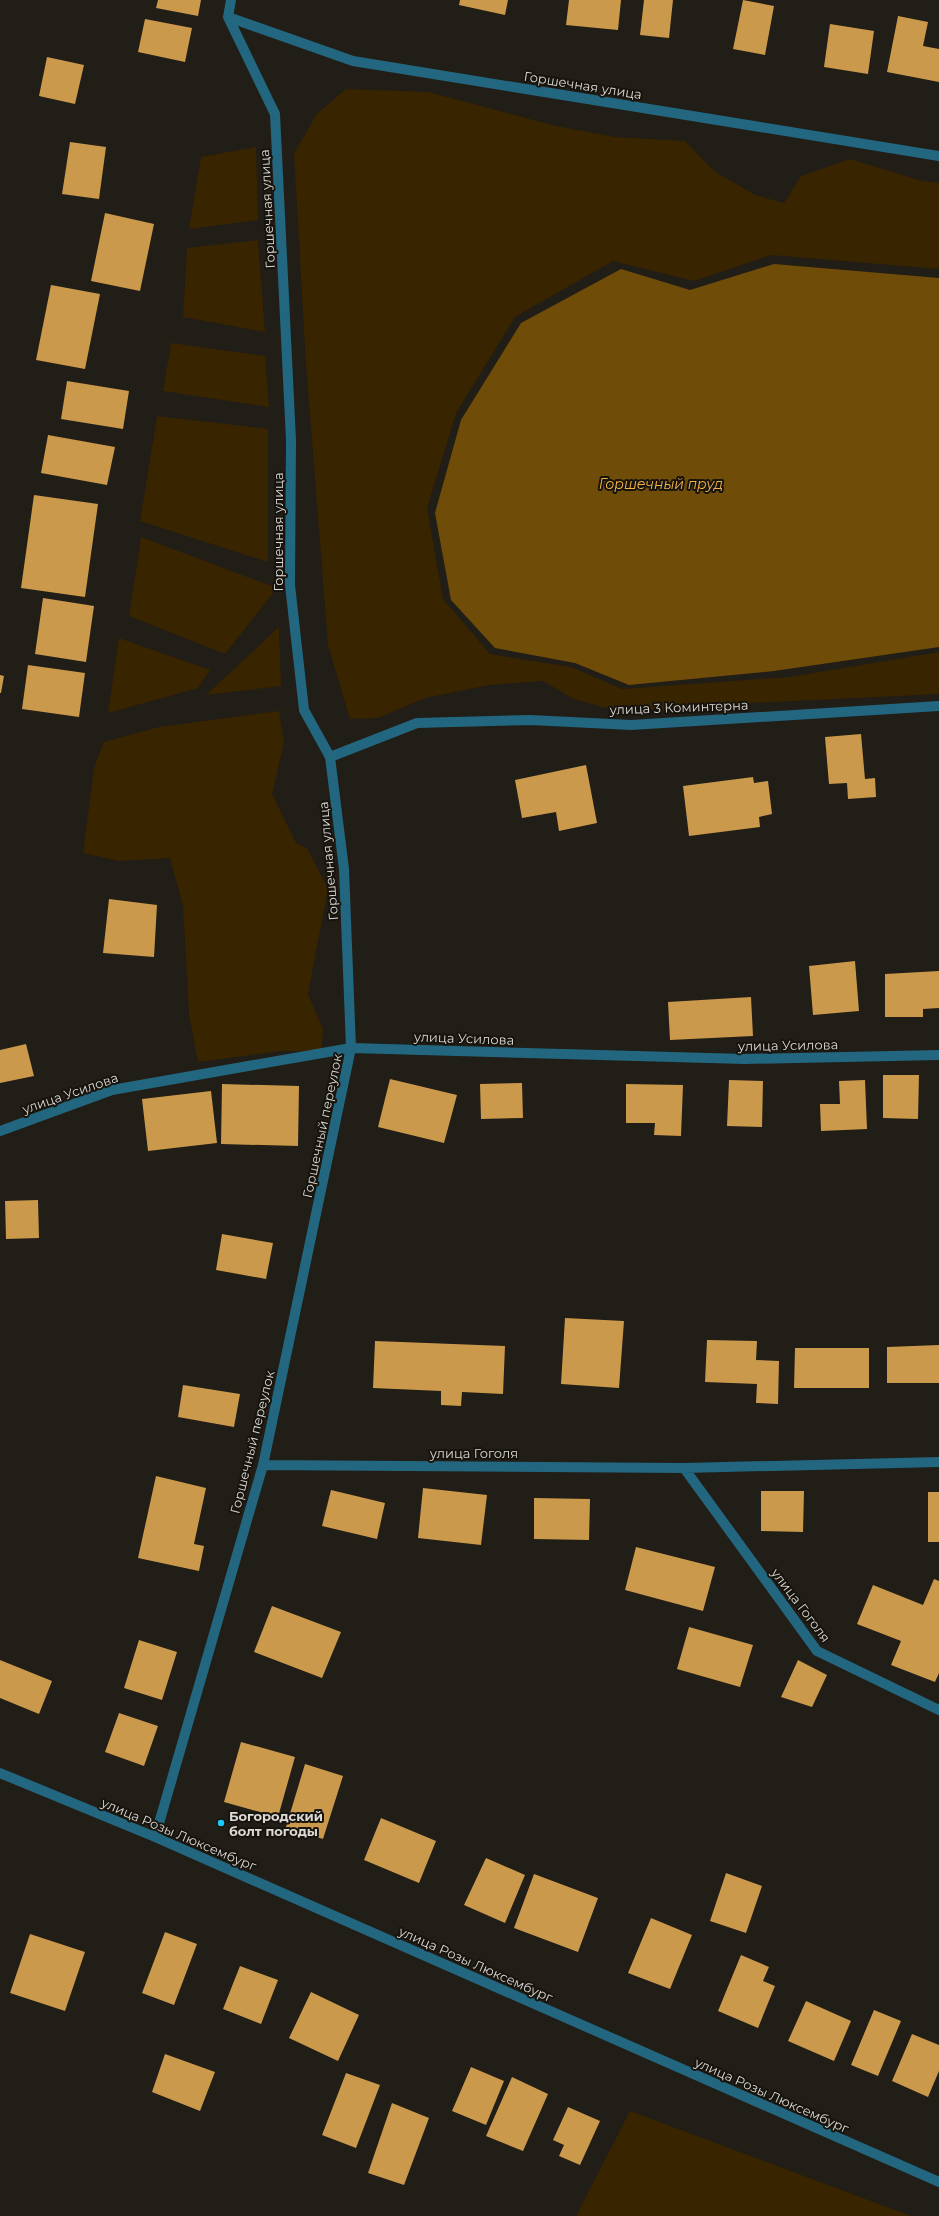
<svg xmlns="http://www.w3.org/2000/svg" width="939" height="2216" font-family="Montserrat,sans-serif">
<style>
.green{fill:#392400}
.water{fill:#6f4c07}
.building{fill:#cb994b}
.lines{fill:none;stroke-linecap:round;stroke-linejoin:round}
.minor{stroke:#22677f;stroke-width:10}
.poi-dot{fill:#1dc9fc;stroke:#17140e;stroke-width:1.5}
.labels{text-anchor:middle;stroke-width:4;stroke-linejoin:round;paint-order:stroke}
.street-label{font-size:13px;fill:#dcd9d6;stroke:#17140e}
.poi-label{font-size:13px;font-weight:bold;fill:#dcd9d6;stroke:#17140e;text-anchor:start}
.water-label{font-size:14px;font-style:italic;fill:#f4b246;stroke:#17140e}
</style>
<rect width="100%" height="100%" fill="#211d17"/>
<path class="green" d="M346,89L428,92L556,126L615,137L685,141L714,171L755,195L784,203L801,176L850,159L922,181L939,183V269L771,255L694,281L613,261L515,317L456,413L427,508L443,599L490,654L571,667L622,689L790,677L939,652V694L750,703L692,711L613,710L574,699L543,681L489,685L425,698L378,718L350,719L328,645L306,364L294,154L316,115Z
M256,147L258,220L189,229L201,157Z
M258,240L265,332L183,317L187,248Z
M171,343L265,356L269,407L163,391Z
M157,416L268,429V562L140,521Z
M141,537L277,588L225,654L129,616Z
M279,627L281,686L206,695Z
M119,638L210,670L198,688L108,713Z
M279,711L284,743L272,794L296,843L307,848L328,889L308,994L323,1029L321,1051H280L198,1062L189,1014L183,906L170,858L119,861L83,853L94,768L104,742L159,727Z
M630,2111L911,2216H576Z"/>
<path class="water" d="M774,264L939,278V647L774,671L629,685L575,663L495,648L451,600L435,513L461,420L521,323L621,269L690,290Z"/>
<path class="building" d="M158,0H201L198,16L156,8Z
M460,0H508L505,15L459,5Z
M569,0H621L618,30L566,25Z
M644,0H673L669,38L640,35Z
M743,0L774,6L765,55L733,49Z
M898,16L928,22L923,46L939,49V82L887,72Z
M145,19L192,28L185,62L138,52Z
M830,24L874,31L868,74L824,67Z
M47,57L84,65L75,104L39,96Z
M70,142L106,147L99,199L62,194Z
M105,213L154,224L140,291L91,281Z
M51,285L100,294L85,369L36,360Z
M67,381L129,391L123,429L61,419Z
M48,435L115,447L107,485L41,473Z
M34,495L98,504L85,597L21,588Z
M43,598L94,606L86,662L35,654Z
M28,665L85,673L79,717L22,709Z
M0,675L4,676L1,693H0Z
M861,734L865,779L875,778L876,797L848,799L847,783L829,784L825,737Z
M586,765L597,823L559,831L556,812L522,818L515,780Z
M753,777L754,783L768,781L772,814L759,817L760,827L689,836L683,786Z
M109,899L157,905L154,957L103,953Z
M855,961L859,1011L813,1015L809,966Z
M939,971V1008L923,1009V1017H885V974Z
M751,997L753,1036L670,1040L668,1002Z
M26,1044L34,1076L0,1083V1050Z
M883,1075H919L918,1119L883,1118Z
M390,1079L457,1095L444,1143L378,1127Z
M729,1080L763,1081L762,1127L727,1126Z
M865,1080L867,1129L821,1131L820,1104H840L839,1081Z
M522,1083L523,1118L481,1119L480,1084Z
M222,1084L299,1086L298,1146L221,1144Z
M626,1084L683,1085L681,1136L654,1135L655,1123H626Z
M211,1091L217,1143L148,1151L142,1099Z
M38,1200L39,1238L6,1239L5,1201Z
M222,1234L273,1243L266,1279L216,1270Z
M565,1318L624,1321L619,1388L561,1384Z
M707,1340L757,1341L756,1360L779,1361L778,1404L756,1403L757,1384L705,1382Z
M375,1341L505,1346L503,1394L462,1392L461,1406L441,1405V1391L373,1388Z
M939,1345V1383H887V1347Z
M795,1348H869V1388H794Z
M183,1385L240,1394L234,1427L178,1417Z
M156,1476L206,1488L194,1544L204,1546L199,1571L138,1558Z
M423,1488L487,1495L481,1545L418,1538Z
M331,1490L385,1503L377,1539L322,1526Z
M761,1491H804L803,1532L761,1531Z
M928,1492H939V1542H928Z
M534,1498L590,1499L589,1540L534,1539Z
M636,1547L715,1567L703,1611L625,1590Z
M934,1579L939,1581V1673L935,1682L891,1665L901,1641L857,1624L873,1585L923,1605Z
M272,1606L341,1632L322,1678L254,1652Z
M689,1627L753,1645L740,1687L677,1669Z
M139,1640L177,1652L162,1700L124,1688Z
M0,1660L52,1681L39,1714L0,1698Z
M798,1660L827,1675L812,1707L781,1697Z
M119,1713L158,1726L144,1766L105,1752Z
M241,1742L295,1757L278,1817L224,1802Z
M305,1764L343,1776L323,1839L286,1827Z
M381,1818L436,1841L419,1883L364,1860Z
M486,1858L525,1875L505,1923L464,1905Z
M726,1873L762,1886L746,1933L710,1921Z
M534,1874L598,1898L578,1952L514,1928Z
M651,1918L692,1935L670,1989L628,1973Z
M165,1932L197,1944L174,2005L142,1993Z
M30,1934L85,1952L65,2011L10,1993Z
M741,1955L769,1967L763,1981L775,1986L758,2028L718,2011Z
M240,1966L278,1980L261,2024L223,2009Z
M311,1992L359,2015L338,2061L289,2038Z
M806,2001L851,2021L834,2061L788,2041Z
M874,2010L901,2021L878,2076L851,2065Z
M912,2034L939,2045V2071L928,2097L892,2081Z
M165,2054L215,2072L200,2111L152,2092Z
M471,2067L504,2081L486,2125L452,2111Z
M346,2073L380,2085L356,2148L322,2135Z
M512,2077L548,2094L523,2151L486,2136Z
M392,2103L429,2118L404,2185L368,2173Z
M568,2107L600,2121L580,2165L559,2156L564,2145L553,2140Z"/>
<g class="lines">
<path class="minor" d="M228,17L353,61L939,156
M330,757L417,723L530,720L631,725L939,706
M0,1131L112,1090L351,1048L745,1059L939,1055
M263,1465L684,1468L939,1462
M684,1468L817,1651L939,1710
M0,1773L155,1837L939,2182
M155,1837L263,1465L351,1048L344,869L330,757L304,710L290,585L291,440L275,114L228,17L231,0"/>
</g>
<circle class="poi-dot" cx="221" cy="1823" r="4"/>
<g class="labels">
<g class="street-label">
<text transform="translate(583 85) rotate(9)" y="5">Горшечная улица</text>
<text transform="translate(267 209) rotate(-93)" y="5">Горшечная улица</text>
<text transform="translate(278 532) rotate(-90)" y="5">Горшечная улица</text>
<text transform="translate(679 707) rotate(-2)" y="5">улица 3 Коминтерна</text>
<text transform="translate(328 861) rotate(-95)" y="5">Горшечная улица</text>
<text transform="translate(464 1038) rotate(2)" y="5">улица Усилова</text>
<text transform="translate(788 1045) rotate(-1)" y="5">улица Усилова</text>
<text transform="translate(70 1093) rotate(-19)" y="5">улица Усилова</text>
<text transform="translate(322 1126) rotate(-78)" y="5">Горшечный переулок</text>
<text transform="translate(252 1442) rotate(-76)" y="5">Горшечный переулок</text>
<text x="474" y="1458">улица Гоголя</text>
<text transform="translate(801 1605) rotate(53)" y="5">улица Гоголя</text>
<text transform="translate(179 1834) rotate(23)" y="5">улица Розы Люксембург</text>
<text transform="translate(476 1964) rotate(24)" y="5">улица Розы Люксембург</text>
<text transform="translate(772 2095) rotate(24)" y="5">улица Розы Люксембург</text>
</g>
<g class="poi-label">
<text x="229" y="1821">Богородский<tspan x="229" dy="15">болт погоды</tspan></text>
</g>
<g class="water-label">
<text x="661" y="489">Горшечный пруд</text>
</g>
</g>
</svg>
